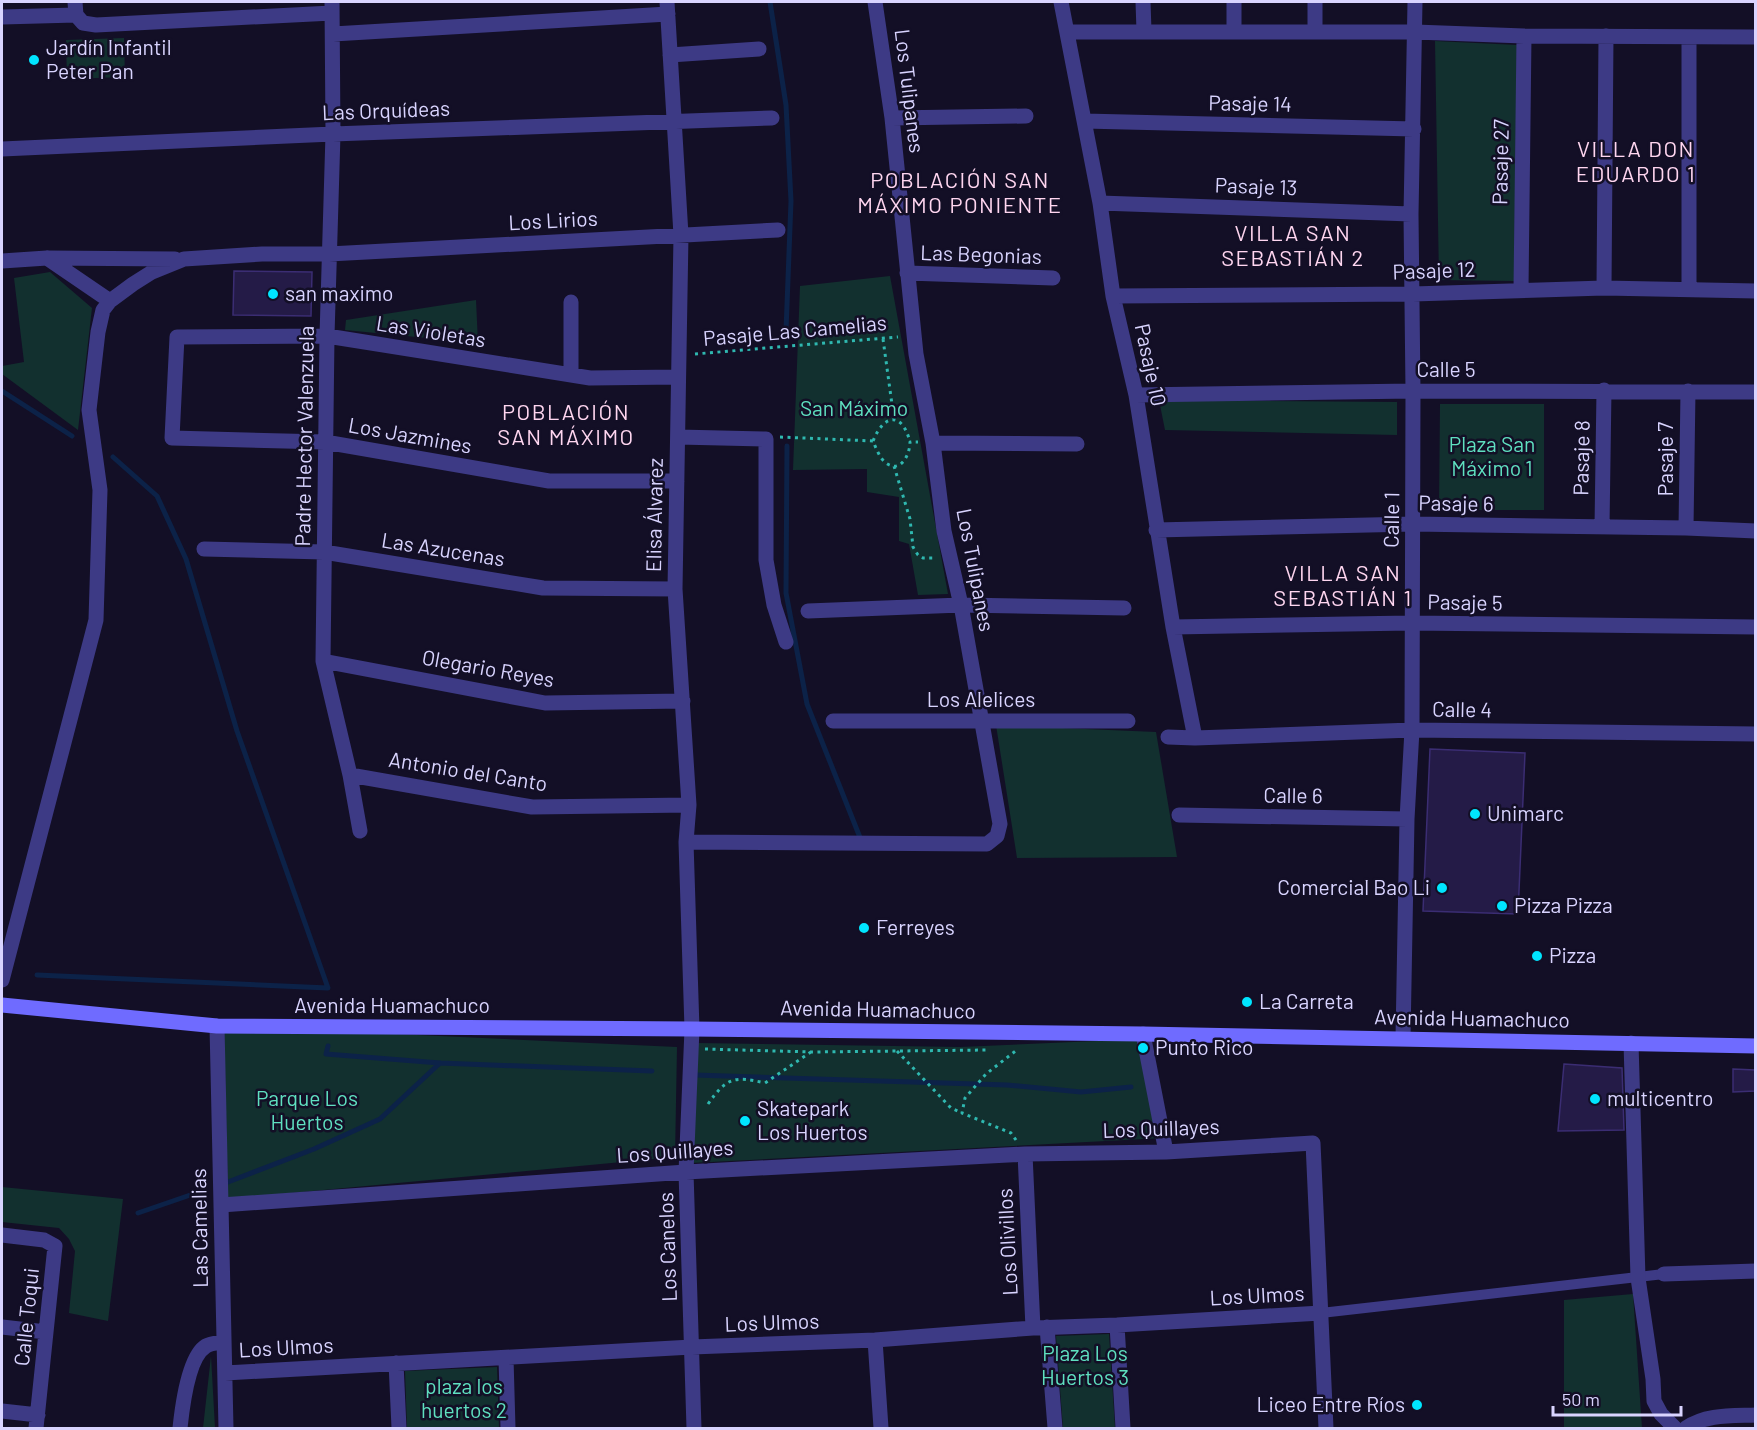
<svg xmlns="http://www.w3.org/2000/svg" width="1757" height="1430" font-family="Barlow,sans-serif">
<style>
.green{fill:#12302f}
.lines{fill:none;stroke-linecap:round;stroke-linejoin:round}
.stream{stroke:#0c2248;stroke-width:5}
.building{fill:#241b47;stroke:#3b2d73;stroke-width:1.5}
.path{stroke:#2fb8b0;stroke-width:3;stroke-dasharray:3 4.5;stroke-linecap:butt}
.service{stroke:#3d3a85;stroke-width:10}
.pedestrian{stroke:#3d3a85;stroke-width:15}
.minor{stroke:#3d3a85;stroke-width:15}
.secondary{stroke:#6f6bff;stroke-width:15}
.poi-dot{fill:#00e5ff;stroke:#130f26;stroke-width:2}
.labels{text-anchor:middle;stroke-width:5;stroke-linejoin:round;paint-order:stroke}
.poi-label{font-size:21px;fill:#d9d4ff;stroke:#130f26;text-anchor:start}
.street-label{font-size:21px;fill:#d9d4ff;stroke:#130f26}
.park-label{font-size:21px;fill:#5fe0c0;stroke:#130f26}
.neighbourhood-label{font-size:22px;letter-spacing:1.5px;fill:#ffd6f0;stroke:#130f26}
</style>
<rect width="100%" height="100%" fill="#130f26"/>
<path class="green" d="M124,38L125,77L67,79L66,40Z
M1435,41L1517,45L1514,281L1439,280Z
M50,272L92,308L78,430L2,374V366L24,362L14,278Z
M890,276L948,594L918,595L909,544L899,541V497L867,492V469L793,470L800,286Z
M476,300L478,343L345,330L346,320Z
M1159,400L1397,402V435L1165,430Z
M1440,404H1544V510H1439Z
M996,725L1156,732L1177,857L1017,858Z
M224,1026L677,1047L675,1157L228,1199Z
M1142,1039L1163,1138L691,1163L697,1043L960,1047Z
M2,1187L123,1199L108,1321L69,1313L75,1251L69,1239L59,1228L2,1222Z
M1633,1294L1642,1428H1564V1300Z
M1109,1334L1115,1428H1063L1056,1336Z
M211,1356L215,1428H203Z
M497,1367L499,1428H407L405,1371Z"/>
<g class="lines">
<path class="stream" d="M770,2L786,105L791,201L786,331
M2,391L72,436
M787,446L786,593L807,704L861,840
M37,975L328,988L237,731L186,559L157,496L113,457
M328,1046L326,1054L440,1063L652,1071
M695,1075L1007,1085L1081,1092L1131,1087
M228,1182L314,1149L380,1119L440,1063
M138,1213L199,1192"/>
</g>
<path class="building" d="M234,271L312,272L311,316L233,315Z
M1430,749L1525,753L1518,914L1423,911Z
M1564,1064L1622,1068L1624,1130L1558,1131Z
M1733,1069L1755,1070V1091L1733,1092Z"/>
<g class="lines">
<path class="path" d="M883,339L894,419
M695,354L898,337
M780,437L873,441C876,448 880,459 886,463C901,474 910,454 910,442H918
M873,441C884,414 902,411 910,442
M894,466L910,519L913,547L918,555L923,558H934
M705,1049L812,1052L986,1050
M897,1051L951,1108L962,1113
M708,1104C727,1077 734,1076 765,1083L811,1052
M1016,1140L1011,1133L962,1113L965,1098L986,1074L1018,1049"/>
<path class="service" d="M1321,1313L1664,1274"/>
<path class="pedestrian" d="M1631,1043L1638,1278L1653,1379L1654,1401L1661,1414L1675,1428"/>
<path class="minor" d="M75,2L76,15L83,23L96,25L332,13
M332,2L333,134L327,336L323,661L350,775L360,831
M667,2L681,235L675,589L689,805L686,842L692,1029L686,1172L694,1428
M1061,2L1100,203L1113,296L1136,395L1173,627L1195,738
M1143,2L1144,31
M1315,2V32
M2,17L76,15
M1068,32H1415L1524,36L1756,37
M1234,32V2
M333,34L668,14
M1689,37V290
M670,55L759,49
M892,118L1026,116
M1084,121L1414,129
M2,149L333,134L772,118
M1100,203L1411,214
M47,258L110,301
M2,261L47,258L175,259
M907,273L1053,278
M1604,288L1606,36
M1521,289L1524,36
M1113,296L1413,294L1604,288L1756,291
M571,302V375
M1136,395L1413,391L1756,392
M678,437L766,439V560L774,605L786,642
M933,443L1077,444
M677,481H549L325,442L172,438L177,337L327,336L590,378L678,377
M1602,527L1604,390
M1686,528L1688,391
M1156,530L1413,524L1686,528L1756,531
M204,549L324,552L543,588L675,589
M808,611L961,605L1124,608
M1173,627L1411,623L1756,627
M323,661L545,703L683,701
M833,721H1128
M1168,737L1195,738L1412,730L1756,734
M350,775L532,807L689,805
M1179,815L1407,819
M686,842L987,844L997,836L1000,824L961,605L944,531L933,443L916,354L892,118L875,2
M2,980L96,620L100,490L89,410L98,332L103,310L110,301L133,284L152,272L184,259L262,254H329L778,230
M217,1026L226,1428
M1143,1034L1166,1152
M1403,1038L1407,819L1412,730L1413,391L1411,214L1415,2
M1025,1154L1033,1328
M221,1205L686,1172L1025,1154L1166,1152L1313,1143L1326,1428
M2,1235L44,1240L55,1246L36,1428
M1664,1274L1756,1271
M1117,1325L1123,1428
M2,1327L46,1332
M1047,1327L1055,1428
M875,1340L881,1428
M506,1358L508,1428
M396,1363L399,1428
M225,1373L692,1347L875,1340L1033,1328L1117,1325L1321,1313
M2,1411L38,1415
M180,1428C182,1409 188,1357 206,1346C211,1343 218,1343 224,1342
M1686,1428C1706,1414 1732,1416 1756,1415"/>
<path class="secondary" d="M2,1005L217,1026L692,1029L1143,1034L1756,1046"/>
</g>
<g class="poi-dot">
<circle cx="34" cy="60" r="6"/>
<circle cx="273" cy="294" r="6"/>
<circle cx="1475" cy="814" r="6"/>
<circle cx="1442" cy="888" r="6"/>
<circle cx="1502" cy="906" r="6"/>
<circle cx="864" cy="928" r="6"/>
<circle cx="1537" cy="956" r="6"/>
<circle cx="1247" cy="1002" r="6"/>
<circle cx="1143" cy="1048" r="6"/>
<circle cx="1595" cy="1099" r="6"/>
<circle cx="745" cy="1121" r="6"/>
<circle cx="1417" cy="1405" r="6"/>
</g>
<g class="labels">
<g class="poi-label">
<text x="46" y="55">Jardín Infantil<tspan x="46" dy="24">Peter Pan</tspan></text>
<text x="285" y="301">san maximo</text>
<text x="1487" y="821">Unimarc</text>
<text x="1430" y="895" text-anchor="end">Comercial Bao Li</text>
<text x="1514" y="913">Pizza Pizza</text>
<text x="876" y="935">Ferreyes</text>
<text x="1549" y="963">Pizza</text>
<text x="1259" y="1009">La Carreta</text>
<text x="1155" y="1055">Punto Rico</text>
<text x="1607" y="1106">multicentro</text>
<text x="757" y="1116">Skatepark<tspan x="757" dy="24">Los Huertos</tspan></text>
<text x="1405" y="1412" text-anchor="end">Liceo Entre Ríos</text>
</g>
<g class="street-label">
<text transform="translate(909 91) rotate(83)" y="7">Los Tulipanes</text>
<text transform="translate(1250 104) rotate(1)" y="7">Pasaje 14</text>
<text transform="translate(386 111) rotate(-2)" y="7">Las Orquídeas</text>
<text transform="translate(1501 162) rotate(-89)" y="7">Pasaje 27</text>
<text transform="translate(1256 187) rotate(2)" y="7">Pasaje 13</text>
<text transform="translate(553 221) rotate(-3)" y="7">Los Lirios</text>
<text transform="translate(981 255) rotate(2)" y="7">Las Begonias</text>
<text transform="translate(1434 271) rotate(-2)" y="7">Pasaje 12</text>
<text transform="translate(795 331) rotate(-5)" y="7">Pasaje Las Camelias</text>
<text transform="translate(431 332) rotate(9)" y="7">Las Violetas</text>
<text transform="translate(1150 365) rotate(78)" y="7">Pasaje 10</text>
<text x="1446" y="377">Calle 5</text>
<text transform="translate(305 436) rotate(-89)" y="7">Padre Hector Valenzuela</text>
<text transform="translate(410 436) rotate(10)" y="7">Los Jazmines</text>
<text transform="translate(1582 458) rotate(-89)" y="7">Pasaje 8</text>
<text transform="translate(1666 459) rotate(-90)" y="7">Pasaje 7</text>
<text transform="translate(1456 504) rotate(1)" y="7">Pasaje 6</text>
<text transform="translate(655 515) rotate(-89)" y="7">Elisa Álvarez</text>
<text transform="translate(1392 520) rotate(-89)" y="7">Calle 1</text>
<text transform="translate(443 550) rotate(9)" y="7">Las Azucenas</text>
<text transform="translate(975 570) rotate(79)" y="7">Los Tulipanes</text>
<text transform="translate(1465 603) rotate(1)" y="7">Pasaje 5</text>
<text transform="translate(488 669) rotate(10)" y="7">Olegario Reyes</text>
<text x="981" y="707">Los Alelices</text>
<text transform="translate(1462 710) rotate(1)" y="7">Calle 4</text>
<text transform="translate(468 772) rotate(9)" y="7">Antonio del Canto</text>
<text transform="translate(1293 796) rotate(1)" y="7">Calle 6</text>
<text x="392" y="1013">Avenida Huamachuco</text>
<text transform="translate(878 1010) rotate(1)" y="7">Avenida Huamachuco</text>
<text transform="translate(1472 1019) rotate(1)" y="7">Avenida Huamachuco</text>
<text transform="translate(1161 1129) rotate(-2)" y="7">Los Quillayes</text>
<text transform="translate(675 1152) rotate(-4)" y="7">Los Quillayes</text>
<text transform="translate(200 1228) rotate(-91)" y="7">Las Camelias</text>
<text transform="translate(1008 1242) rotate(-93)" y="7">Los Olivillos</text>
<text transform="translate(668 1247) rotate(-92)" y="7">Los Canelos</text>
<text transform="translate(1257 1296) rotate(-3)" y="7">Los Ulmos</text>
<text transform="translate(27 1317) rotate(-84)" y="7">Calle Toqui</text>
<text transform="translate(772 1323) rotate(-2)" y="7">Los Ulmos</text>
<text transform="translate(286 1348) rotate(-3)" y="7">Los Ulmos</text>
</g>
<g class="park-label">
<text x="854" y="416">San Máximo</text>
<text x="1492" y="452">Plaza San<tspan x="1492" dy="24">Máximo 1</tspan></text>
<text x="307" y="1106">Parque Los<tspan x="307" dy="24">Huertos</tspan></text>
<text x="1085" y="1361">Plaza Los<tspan x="1085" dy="24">Huertos 3</tspan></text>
<text x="464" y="1394">plaza los<tspan x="464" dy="24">huertos 2</tspan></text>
</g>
<g class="neighbourhood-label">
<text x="1636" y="157">VILLA DON<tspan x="1636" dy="25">EDUARDO 1</tspan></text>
<text x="960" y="188">POBLACIÓN SAN<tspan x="960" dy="25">MÁXIMO PONIENTE</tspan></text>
<text x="1293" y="241">VILLA SAN<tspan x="1293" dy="25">SEBASTIÁN 2</tspan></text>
<text x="566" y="420">POBLACIÓN<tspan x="566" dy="25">SAN MÁXIMO</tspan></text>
<text x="1343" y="581">VILLA SAN<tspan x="1343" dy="25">SEBASTIÁN 1</tspan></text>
</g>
</g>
<rect width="1757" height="1430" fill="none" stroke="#d9d4ff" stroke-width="6"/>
<path d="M1553 1406v9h128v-9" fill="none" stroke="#d9d4ff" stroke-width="3"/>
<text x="1562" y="1406" font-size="18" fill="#d9d4ff" stroke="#130f26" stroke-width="4.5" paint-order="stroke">50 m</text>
</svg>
